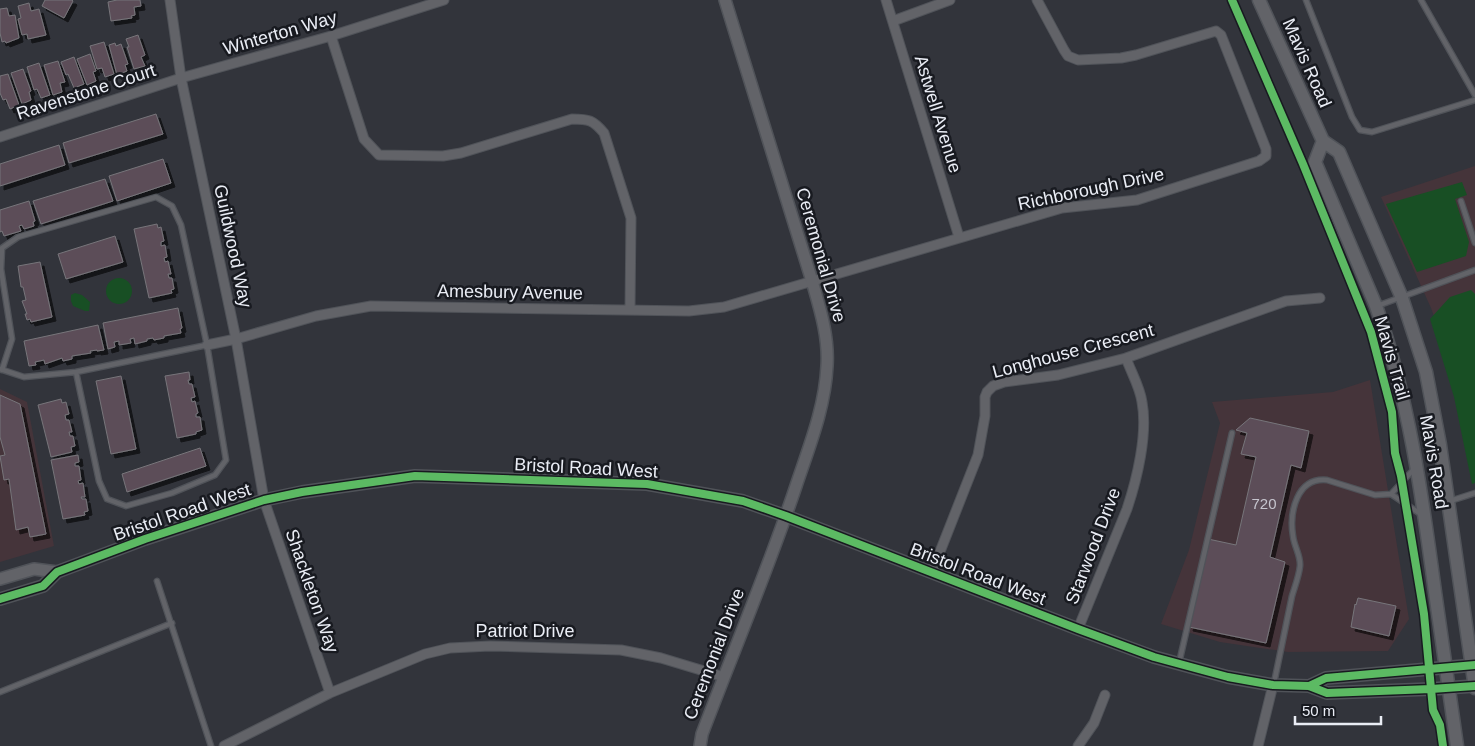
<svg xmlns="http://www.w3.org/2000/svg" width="1475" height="746" font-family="Helvetica,sans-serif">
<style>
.commercial{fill:#45343a}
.green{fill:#184f24}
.building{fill:#5b4e59;stroke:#77757a;filter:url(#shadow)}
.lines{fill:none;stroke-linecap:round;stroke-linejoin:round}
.service-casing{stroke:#505359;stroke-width:7}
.minor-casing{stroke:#505359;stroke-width:11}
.tertiary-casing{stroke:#505359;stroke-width:14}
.secondary-casing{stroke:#505359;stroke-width:15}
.service{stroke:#626368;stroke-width:4.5}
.minor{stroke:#626368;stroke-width:9}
.tertiary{stroke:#626368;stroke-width:11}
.secondary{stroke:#626368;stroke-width:12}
.cycleway-casing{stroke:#181a20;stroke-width:11}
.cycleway{stroke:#5cba63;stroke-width:8}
.labels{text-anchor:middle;stroke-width:5;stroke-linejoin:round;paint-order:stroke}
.number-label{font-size:15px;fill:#c6c5ce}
.street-label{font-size:18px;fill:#eaedf5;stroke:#181a20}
</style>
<defs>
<filter id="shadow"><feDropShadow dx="4" dy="4" stdDeviation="0" flood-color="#0009"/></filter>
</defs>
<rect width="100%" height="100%" fill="#32343b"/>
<path class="commercial" d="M1475,166V464L1459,386L1431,308L1381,197Z
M1370,380L1409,619L1388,651L1288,652L1220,642L1161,624L1189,550L1220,423L1212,402L1333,392Z
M0,389L27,402L54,546L0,562Z"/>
<path class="green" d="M1462,182L1467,195L1455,199L1469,242L1466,256L1417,272L1386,204Z
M106 291a13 13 0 1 1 26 0a13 13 0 1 1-26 0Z
M1471,290L1475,294V483L1472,484L1454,397L1430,319L1450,297Z
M75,293L82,295L90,302L89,311H85L73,306L71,301V295Z"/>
<path class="building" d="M45,0H72L73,1L64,18L42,6Z
M117,0H140L141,6L134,7L135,15L131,16L132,18L111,21L108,2Z
M29,3L31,11L39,9L46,35L28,39L27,34L22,35L18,19L21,18L18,6Z
M7,8L9,16L15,15L19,38L6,43L5,41L2,42L0,33V9Z
M138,35L145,55L141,57L145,66L134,69L127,47H129L126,39Z
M104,42L114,74L105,77L102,68L97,69L90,46Z
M115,43L116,46L121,44L128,64L125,65L127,71L117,75L109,45Z
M90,54L96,71L93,72L96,81L87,85L77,59Z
M74,57L84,84L74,88L68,74L66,75L61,62Z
M58,61L65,82L60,83L62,92L53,95L44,65Z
M39,63L50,95L41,98L37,89L34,90L27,67Z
M23,69L31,91L29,92L31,100L22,104L11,73Z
M8,74L19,105L10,109L6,99L3,100L0,93V76Z
M156,114L163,134L69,163L63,143Z
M59,145L65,165L0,186V164Z
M163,159L171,183L117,201L109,176Z
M105,179L113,201L41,224L33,201Z
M29,201L35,221L33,222L34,226L24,229L22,225L19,226L21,231L4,236L2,231L0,232V210Z
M157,224L158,228L161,227L164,241L161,242V246L165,245L167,257L164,258L165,262L168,261L171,274H168L169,278H172L174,289L171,290L172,293L149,298L134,229Z
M115,236L123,262L66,279L58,254Z
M40,262L52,317L31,322L30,319L27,320L25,314H27L22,301L26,300L23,287H21L18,266Z
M178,308L182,328L180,329L181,333L164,336V338L154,340L153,338L147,339V341L135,344L134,338L130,339L131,343L119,345V341L114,342L115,347L108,349L103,323Z
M98,325L104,350L97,351V350L90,351L91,353L72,356V359L63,361L62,358L45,364L44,360L35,362L36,365L29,366L24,341Z
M189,372L190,380H188L189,384H192L195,397L191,398L192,402L195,401L198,413L196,414V417H200L202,430L196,432V434L177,438L165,376Z
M121,376L136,449L111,454L96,381Z
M0,395L20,404L46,534L30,537L28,527L16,530L9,479L4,480L0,456L5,455L0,437Z
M61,399L62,403L66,402L69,414L65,415L66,420H69L72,432H69L70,436H73L75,446L71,447L72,452L51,457L38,405Z
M1250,418L1309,431L1301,468L1291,465L1270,557L1285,562L1266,643L1189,627L1208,539L1236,545L1256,457L1241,454L1247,433L1236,430Z
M200,448L206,466L127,492L122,474Z
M78,455L79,462L75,463V466H79L81,480L78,481L79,484L83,483L85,497H81L82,499H86L88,511L84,512L85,515L63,519L51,460Z
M1358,598L1396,606L1389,636L1351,627L1355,604L1356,605Z"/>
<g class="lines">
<g class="service-casing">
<path id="service" d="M1306,0L1352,117L1360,130L1372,132L1475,100
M1421,0L1475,95
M1461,201L1475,243
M1377,306L1475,270
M0,369L24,377L76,372L207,345
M2,370L12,339L1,269L2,248L18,237L156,197L172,206L181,225L207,345L226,460L215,475L172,493L126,506L107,499L99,481L76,372
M1391,494L1414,469
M1450,501L1475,493
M157,581L211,746
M1179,663L1232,433
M1274,683C1280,654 1286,625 1292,596C1295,586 1299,576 1300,566C1301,556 1294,546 1293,536C1289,512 1297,477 1327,480L1375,495L1391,494L1422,515
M0,692L172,623"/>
</g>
<g class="minor-casing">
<path id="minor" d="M170,0L181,78L236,339L264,500L330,693
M886,0L959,237
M893,21L950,0
M331,36L364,139L379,155L443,156L461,153L572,119C589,119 593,120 604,133L631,218L630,309
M0,137L181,78L331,36L444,0
M207,345L236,339L316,316L371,306L689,311L724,307L1062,208L1137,200L1259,161L1266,156V149L1221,35L1216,31L1136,55L1121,58L1078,60L1068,56L1064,50L1037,0
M932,572L978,455L985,416V397L987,392L993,386L1004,382L1058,375L1126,358L1286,301L1320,298
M1078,629L1127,509C1137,479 1148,434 1142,402C1140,387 1131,372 1126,358
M224,746L330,693L425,654L450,648L490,646L621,650L661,658L724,677
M1078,746L1094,723L1105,695
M1258,746L1273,685"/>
</g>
<g class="tertiary-casing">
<path id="tertiary" d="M0,579L34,569L57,572
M0,599L43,586L57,572L145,539L264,500L302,492L415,476L647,484L743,501L786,516L1078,629L1154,657L1228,677L1273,685L1309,686L1327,693L1431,689L1475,686
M1309,686L1326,678L1475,665
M700,746L702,734C733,652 768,570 796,486C809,447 825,408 827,366C829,337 820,309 812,281L725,0"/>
</g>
<g class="secondary-casing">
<path id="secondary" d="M1259,0L1323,141L1339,152L1402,298L1426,372L1440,445L1475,688
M1323,141L1315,162L1376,306C1409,399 1422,495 1435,592C1442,643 1450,695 1457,746"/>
</g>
<use href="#service" class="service"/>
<use href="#minor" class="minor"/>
<use href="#tertiary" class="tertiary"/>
<use href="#secondary" class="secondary"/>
<g class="cycleway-casing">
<path id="cycleway" d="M1232,0L1303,164L1371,332L1392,412L1395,453L1401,476L1424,614L1433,710L1440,725L1443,746
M0,599L43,586L57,572L145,539L264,500L302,492L415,476L647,484L743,501L786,516L1078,629L1154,657L1228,677L1273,685L1309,686L1327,693L1431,689L1475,686
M1309,686L1326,678L1475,665"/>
</g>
<use href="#cycleway" class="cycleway"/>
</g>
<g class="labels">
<g class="number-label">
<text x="1264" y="509">720</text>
</g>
<g class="street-label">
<text transform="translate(280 33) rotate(-16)" y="6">Winterton Way</text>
<text transform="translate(1307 63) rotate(66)" y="6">Mavis Road</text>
<text transform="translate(86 92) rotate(-18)" y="6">Ravenstone Court</text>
<text transform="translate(938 114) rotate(73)" y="6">Astwell Avenue</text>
<text transform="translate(1091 189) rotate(-12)" y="6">Richborough Drive</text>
<text transform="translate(233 246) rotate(78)" y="6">Guildwood Way</text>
<text transform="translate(821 255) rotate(74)" y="6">Ceremonial Drive</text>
<text transform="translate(510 292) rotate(1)" y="6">Amesbury Avenue</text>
<text transform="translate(1073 351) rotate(-15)" y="6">Longhouse Crescent</text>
<text transform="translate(1392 358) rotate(74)" y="6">Mavis Trail</text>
<text transform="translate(1434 462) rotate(80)" y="6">Mavis Road</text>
<text transform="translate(586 468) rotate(3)" y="6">Bristol Road West</text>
<text transform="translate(182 512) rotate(-19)" y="6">Bristol Road West</text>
<text transform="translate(1093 546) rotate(-69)" y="6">Starwood Drive</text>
<text transform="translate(978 574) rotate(21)" y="6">Bristol Road West</text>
<text transform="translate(312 591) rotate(71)" y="6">Shackleton Way</text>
<text x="525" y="637">Patriot Drive</text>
<text transform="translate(714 654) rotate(-69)" y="6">Ceremonial Drive</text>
</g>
</g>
<path d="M1295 716v8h86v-8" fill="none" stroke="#eaedf5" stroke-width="2.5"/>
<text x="1302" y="716" font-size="15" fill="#eaedf5" stroke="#181a20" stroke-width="4" paint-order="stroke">50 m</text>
</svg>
